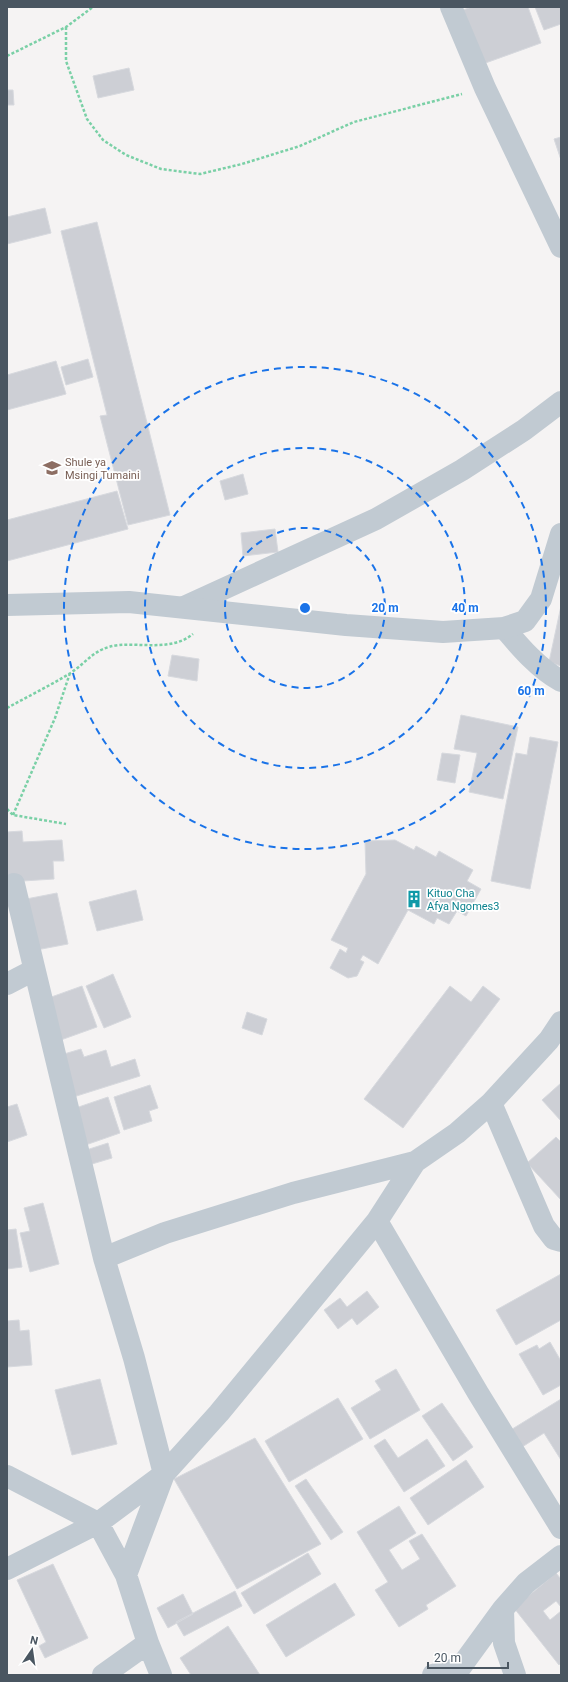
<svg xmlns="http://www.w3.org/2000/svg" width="568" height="1682" font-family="Roboto,sans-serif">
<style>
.building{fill:#cdcfd5;stroke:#d7d9de}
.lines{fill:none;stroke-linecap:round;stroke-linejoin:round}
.path{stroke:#7ad0a6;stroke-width:2.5;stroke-dasharray:3 2;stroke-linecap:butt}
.minor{stroke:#c1cad2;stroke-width:22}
.tertiary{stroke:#c1cad2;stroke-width:22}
.ring{fill:none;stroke:#1a73e8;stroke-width:2;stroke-dasharray:7 5}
.labels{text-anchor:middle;stroke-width:3.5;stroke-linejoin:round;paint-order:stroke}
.education-label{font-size:11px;fill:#785e54;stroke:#fff;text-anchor:start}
.culture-label{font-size:11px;fill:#0d838f;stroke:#fff;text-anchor:start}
.centre{fill:#1a73e8;stroke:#fff;stroke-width:2}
.ring-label{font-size:12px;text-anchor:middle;font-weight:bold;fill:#1a73e8;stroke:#fff;stroke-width:3.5;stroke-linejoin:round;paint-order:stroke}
</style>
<rect width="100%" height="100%" fill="#f5f3f3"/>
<path class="building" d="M472,7H528L541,43L480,65L460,11Z
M535,7H561V24L544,30Z
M129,68L134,90L98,98L93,76Z
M7,90H13L14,105H7Z
M561,137V160L554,139Z
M45,208L51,233L7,244V217Z
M97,222L170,515L128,525L100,416L107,415L61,231Z
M88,359L93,377L66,385L61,367Z
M56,361L66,394L7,410V375Z
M243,474L248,494L225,500L220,481Z
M117,491L128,529L7,561V520Z
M275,529L278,552L243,556L241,533Z
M561,606V666L549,662Z
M172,655L199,659L197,681L168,676Z
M461,715L518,727L503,799L469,792L477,753L454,749Z
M530,737L558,742L530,889L491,881L516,753L527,755Z
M442,753L460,755L455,783L437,780Z
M22,831L23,842L62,840L64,861H53L54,879L7,882V832Z
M395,840L414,850L416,846L436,857L439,851L473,870L467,881L481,889L466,916L457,911L449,924L437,918L434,924L408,910L378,964L363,955L360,960L364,962L357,976L348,978L330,968L340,949L346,953L348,948L331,940L366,874L365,841Z
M136,890L143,920L97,931L89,902Z
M57,893L68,944L31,951L21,900Z
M113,974L131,1017L104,1028L86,986Z
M82,986L97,1027L58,1041L43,1000Z
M450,986L471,1002L483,986L500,999L403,1128L364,1099Z
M247,1012L267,1019L262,1035L242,1028Z
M81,1049L84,1057L106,1050L111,1067L135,1059L140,1076L67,1099L64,1054Z
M561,1083V1121L542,1100Z
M150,1085L158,1108L149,1111L152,1121L124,1130L114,1097Z
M108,1097L120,1133L77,1148L64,1112Z
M17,1104L27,1135L7,1142V1107Z
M556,1137L561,1142V1200L527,1163Z
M108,1143L112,1158L82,1167L77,1153Z
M43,1203L59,1264L30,1272L20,1233L30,1231L24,1208Z
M16,1229L22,1267L7,1269V1230Z
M561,1274V1320L516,1345L496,1310Z
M367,1291L379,1307L357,1325L352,1318L338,1329L324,1310L340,1298L347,1307Z
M19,1320L20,1331L29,1330L32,1365L7,1367V1321Z
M550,1342L561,1361V1385L543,1395L519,1354L537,1345L539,1349Z
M396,1369L420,1410L370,1439L351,1408L381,1390L375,1381Z
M100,1379L117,1444L72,1455L55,1390Z
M338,1398L363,1439L289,1482L265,1441Z
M561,1399V1460L544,1433L519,1449L509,1431Z
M442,1403L473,1447L453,1461L422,1416Z
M255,1438L321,1544L237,1589L174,1479Z
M385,1439L398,1458L427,1439L445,1466L404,1492L374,1446Z
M466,1460L484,1487L428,1525L410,1498Z
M306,1479L343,1532L331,1540L295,1486Z
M399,1506L416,1533L389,1550L402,1570L420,1559L409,1541L422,1534L456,1586L426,1605L428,1609L399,1627L375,1590L388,1582L357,1532Z
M308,1553L321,1574L254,1614L241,1593Z
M53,1564L88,1638L45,1658L39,1646L46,1642L17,1580Z
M556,1573L561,1579V1607L556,1601L543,1611L550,1620L561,1611V1663L559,1665L514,1608Z
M335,1583L355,1615L286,1657L266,1625Z
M235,1591L242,1606L184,1636L176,1622Z
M183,1594L193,1614L168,1628L157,1608Z
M228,1626L260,1675H191L180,1658Z"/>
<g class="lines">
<path class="path" d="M66,27V61L87,119L103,140L126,155L161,169L200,174L242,164L300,146L354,122L462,94
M7,56L66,27L93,7
M7,708C27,697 49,686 69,674C88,662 93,648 119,645C143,643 172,651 193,634
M7,809L13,815L66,824
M13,815L55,718L70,673"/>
<path class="minor" d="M451,7L485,88L561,247
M184,607L376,519L462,470L524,430L561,402
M504,628C521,648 538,668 561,681
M14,884L104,1258L134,1358L164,1474L126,1575
M7,984L34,970
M491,1103L544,1226L554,1239L561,1241
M377,1221L478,1393L561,1528
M104,1258L165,1233L293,1193L415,1162L457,1133L491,1103L549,1040L561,1022
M7,1476L98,1523L126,1575L148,1643L161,1675
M7,1569L98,1523L164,1474L219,1413L377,1221L415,1162
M503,1609L504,1643L515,1675
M103,1675L148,1643
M433,1675L460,1668
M457,1675L460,1668L503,1609L526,1583L561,1556"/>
<path class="tertiary" d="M7,605L129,602L346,625L443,632L504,628L525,621L541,599L561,534"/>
</g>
<g class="ring">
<circle cx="305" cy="608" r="80"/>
<circle cx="305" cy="608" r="160"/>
<circle cx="305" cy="608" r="241"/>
</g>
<defs>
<g id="school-bare" transform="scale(1.38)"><path d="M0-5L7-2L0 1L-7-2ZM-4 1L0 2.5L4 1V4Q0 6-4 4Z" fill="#8d6e63" stroke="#fff" stroke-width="2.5" paint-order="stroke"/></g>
<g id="building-bare" transform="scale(1.38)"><path d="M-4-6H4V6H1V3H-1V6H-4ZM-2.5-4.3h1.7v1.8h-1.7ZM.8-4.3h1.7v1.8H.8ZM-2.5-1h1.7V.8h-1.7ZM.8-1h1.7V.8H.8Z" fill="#0f9aa8" stroke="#fff" stroke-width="2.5" paint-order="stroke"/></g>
</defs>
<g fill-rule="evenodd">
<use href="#school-bare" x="52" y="468"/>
<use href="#building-bare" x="414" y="899"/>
</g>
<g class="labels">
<g class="education-label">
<text x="65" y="466">Shule ya<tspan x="65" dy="13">Msingi Tumaini</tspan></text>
</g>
<g class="culture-label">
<text x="427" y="897">Kituo Cha<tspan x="427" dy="13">Afya Ngomes3</tspan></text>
</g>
</g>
<circle cx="305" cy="608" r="6" class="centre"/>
<g class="ring-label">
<text x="385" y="612">20 m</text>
<text x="465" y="612">40 m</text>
<text x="531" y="695">60 m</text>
</g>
<rect width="568" height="1682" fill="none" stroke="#4a5661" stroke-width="16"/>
<g transform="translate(32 1650) rotate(13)" stroke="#ffffff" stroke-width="3" paint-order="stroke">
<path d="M0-3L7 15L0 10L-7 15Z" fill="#4a5661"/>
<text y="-6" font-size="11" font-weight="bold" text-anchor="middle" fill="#4a5661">N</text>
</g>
<path d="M428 1662v6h80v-6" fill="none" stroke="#4a5661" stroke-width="2"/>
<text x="434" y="1662" font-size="12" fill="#4a5661" stroke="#ffffff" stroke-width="3" paint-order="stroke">20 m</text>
</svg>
